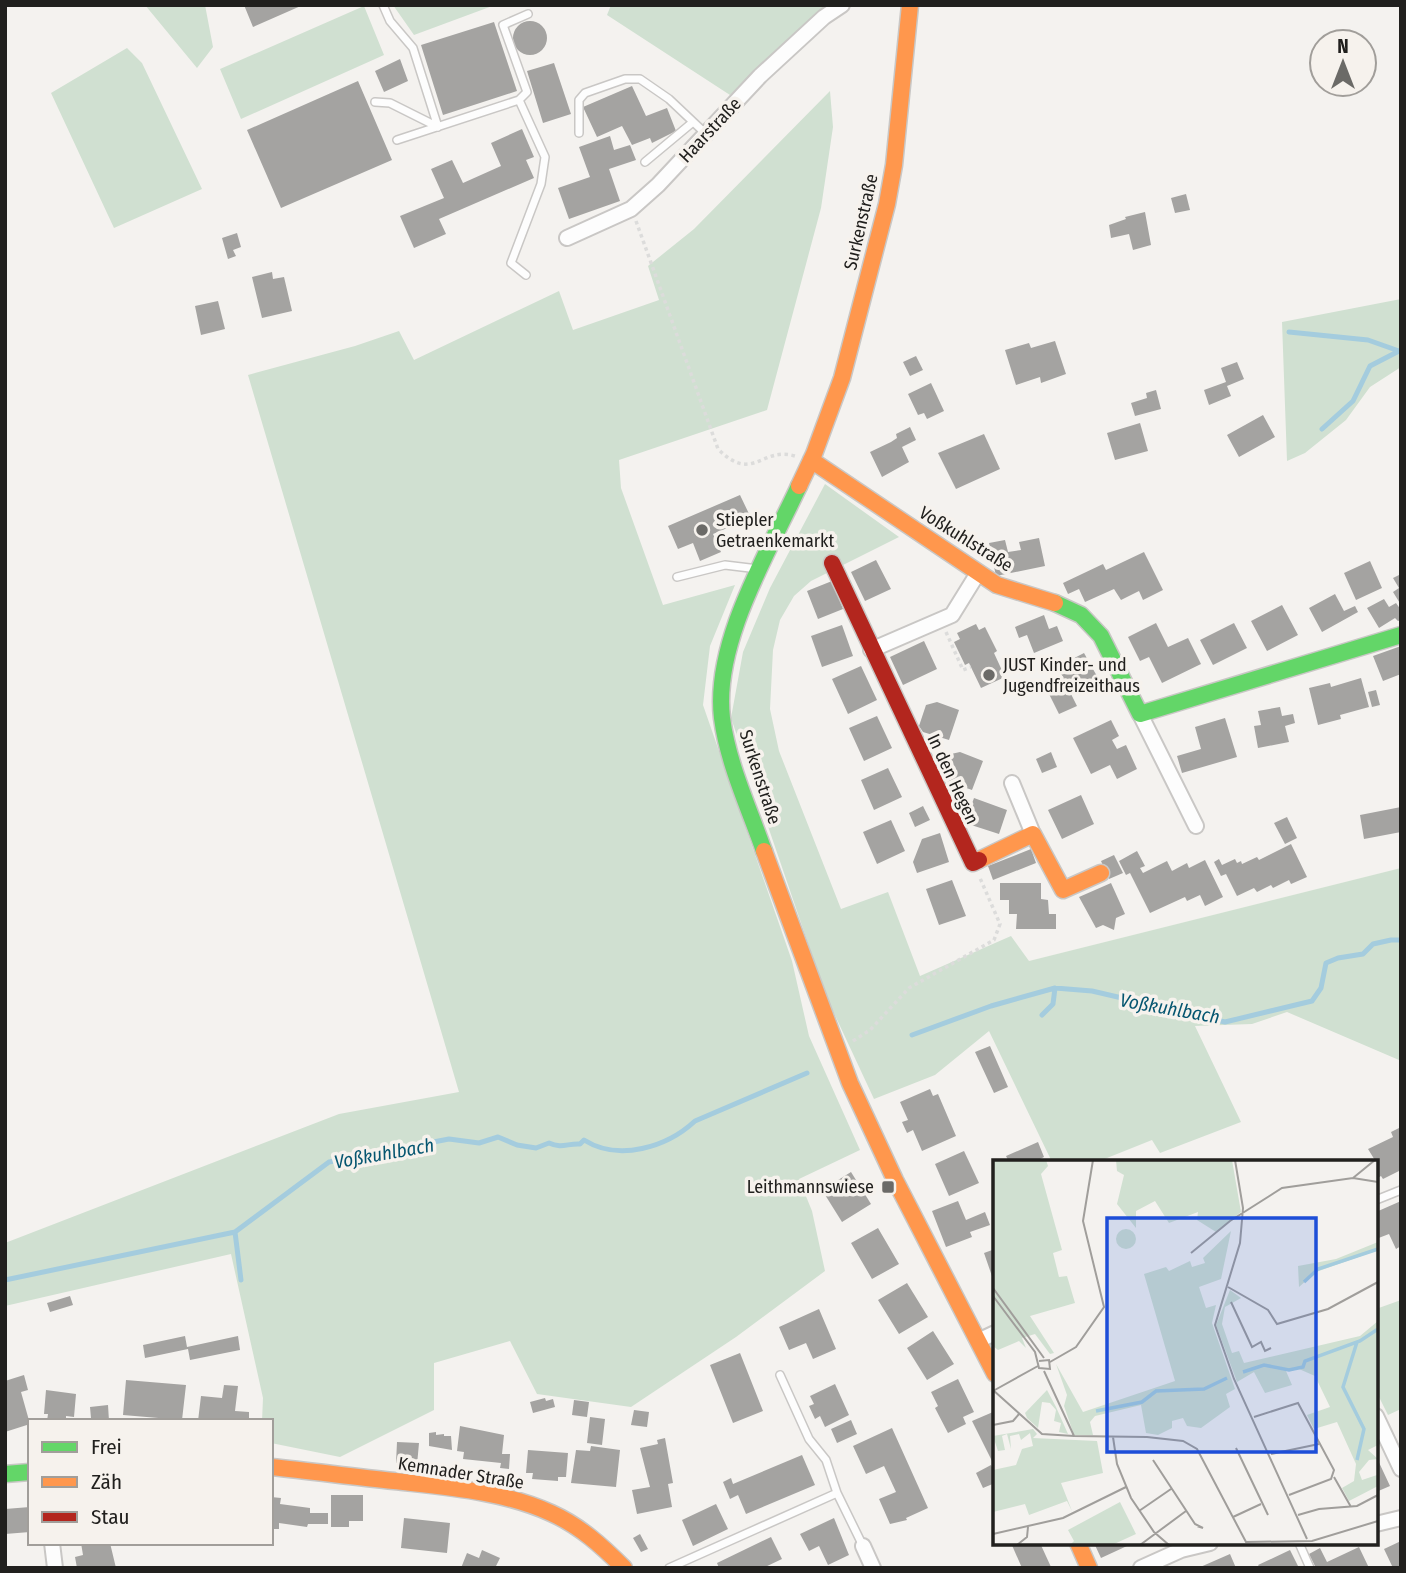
<svg xmlns="http://www.w3.org/2000/svg" width="1406" height="1573" font-family="'Fira Sans Condensed',sans-serif">
<style>
.green{fill:#d0e0d1}
.lines{fill:none;stroke-linecap:round;stroke-linejoin:round}
.stream{stroke:#a4ccde;stroke-width:5}
.building{fill:#a4a3a1}
.lane-casing{stroke:#c9c7c5;stroke-width:10}
.street-casing{stroke:#c9c7c5;stroke-width:18}
.fast-casing{stroke:#c9c7c5;stroke-width:19}
.slow-casing{stroke:#c9c7c5;stroke-width:19}
.jam-casing{stroke:#c9c7c5;stroke-width:19}
.path{stroke:#dcdcdb;stroke-width:3.5;stroke-dasharray:3.5 3.5;stroke-linecap:butt}
.lane{stroke:#fdfdfd;stroke-width:7}
.street{stroke:#fdfdfd;stroke-width:14}
.fast{stroke:#63d668;stroke-width:16}
.slow{stroke:#ff974d;stroke-width:16}
.jam{stroke:#b3261e;stroke-width:16}
.poi-dot{fill:#6b6a67;stroke:#f6f2ed;stroke-width:2.5}
.labels{text-anchor:middle;stroke-width:7;stroke-linejoin:round;paint-order:stroke}
.street-label{font-size:18px;fill:#21201e;stroke:#f6f2ed}
.poi-label{font-size:18px;fill:#21201e;stroke:#f6f2ed;text-anchor:start}
.water-label{font-size:19px;font-style:italic;fill:#055570;stroke:#f6f2ed}
.inset-river{fill:none;stroke:#a4ccde;stroke-width:3.5}
.inset-road{fill:none;stroke:#a09e9b;stroke-width:2}
.view{fill:#1d4ed8;fill-opacity:0.15;stroke:#1d4ed8;stroke-width:3.5}
.inset-edge{fill:none;stroke:#21201e;stroke-width:3.5}
</style>
<rect width="100%" height="100%" fill="#f4f2ef"/>
<path class="green" d="M145,5H205L213,47L197,68Z
M393,5H495L414,35Z
M611,5H827L730,95L607,15Z
M364,6L384,55L241,119L220,69Z
M127,48L142,63L202,189L114,228L51,93Z
M830,91L833,127L821,208L767,410L619,460L621,488L663,605L735,585L710,646L703,705L792,961L809,1036L860,1150L799,1179L812,1211L825,1271L736,1337L631,1407L537,1394L510,1341L434,1363V1410L340,1457L271,1443V1421H262L263,1398L231,1254L5,1306V1243L339,1114L459,1092L248,375L355,346L399,331L414,360L559,291L573,330L659,300L648,266L694,229Z
M1401,299V367L1370,387L1346,420L1305,453L1287,461L1282,322Z
M825,484L899,537L811,581L794,596L780,620L773,650L770,709L779,751L841,909L888,892L920,976L1011,936L1029,961L1401,868V1064L1399,1060L1287,1012L1252,1024L1195,1026L1241,1122L1160,1153L1152,1140L1097,1162H1052L989,1031L935,1075L874,1099L826,996L731,718L743,652L770,588Z
M1401,1300V1409L1388,1415L1376,1391V1309Z"/>
<g class="lines">
<path class="stream" d="M1289,332L1368,340L1399,351
M1322,429L1353,401L1370,366L1401,350
M1042,1015L1053,1004L1055,988
M912,1035L991,1006L1055,988L1092,991L1225,1022L1312,1001L1321,988L1326,963L1338,958L1363,954L1373,944L1391,940H1401
M235,1232L241,1280
M5,1280L235,1232L329,1162L449,1139L479,1143L498,1137L517,1145L536,1148L549,1143C562,1149 568,1143 580,1144L584,1140C619,1162 667,1147 695,1121L807,1073"/>
</g>
<path class="building" d="M244,5H303L253,27Z
M513 38a17 17 0 1 1 34 0a17 17 0 1 1-34 0Z
M494,22L517,91L443,115L421,45Z
M400,59L408,81L384,92L375,71Z
M554,63L571,114L543,123L527,71Z
M358,81L392,160L281,208L247,130Z
M632,86L646,116L667,108L676,131L652,143L650,138L632,145L622,126L597,137L583,107Z
M522,129L534,157L526,160L534,178L439,219L446,234L414,248L400,216L444,198L431,169L452,160L463,183L501,166L491,143Z
M610,136L614,150L630,145L636,160L609,169L620,201L569,219L558,188L590,177L579,147Z
M1186,194L1190,210L1175,213L1171,198Z
M1145,212L1151,245L1133,250L1129,234L1111,238L1109,225L1126,219L1125,217Z
M237,233L241,247L233,250L236,256L228,259L222,238Z
M272,272L273,279L284,277L292,311L262,318L252,277Z
M218,301L225,329L201,335L195,306Z
M1055,341L1066,374L1041,383L1040,377L1016,385L1005,350L1029,343L1031,348Z
M916,356L923,370L910,376L903,362Z
M1237,362L1244,379L1227,386L1231,396L1209,405L1204,390L1226,382L1221,368Z
M931,383L944,411L927,419L924,413L918,415L908,394Z
M1156,390L1161,409L1135,416L1131,403L1147,398L1146,393Z
M1263,415L1275,437L1239,457L1227,435Z
M1140,423L1148,451L1115,460L1107,433Z
M910,427L916,440L902,447L909,462L882,477L870,452L891,442L897,438L896,434Z
M984,434L1000,469L956,489L938,453Z
M740,495L751,518L713,534L721,552L700,561L693,543L678,549L668,526Z
M1039,538L1045,566L996,576L989,543L1005,540L1008,552L1021,550L1019,542Z
M1144,552L1163,590L1143,600L1139,591L1121,600L1114,589L1085,602L1079,589L1068,594L1063,583L1103,564L1106,570Z
M876,560L891,589L865,601L851,572Z
M1370,561L1382,588L1356,600L1344,573Z
M1401,574V605L1393,592L1399,588L1393,578Z
M832,581L843,609L818,619L807,591Z
M1335,594L1344,611L1355,606L1358,612L1322,632L1309,608Z
M1384,599L1389,607L1396,603L1401,610V620L1398,621L1395,618L1379,628L1367,608Z
M1282,605L1298,635L1267,651L1251,621Z
M1044,615L1049,629L1057,626L1063,641L1034,653L1027,635L1019,638L1015,627Z
M1156,623L1168,647L1188,638L1201,664L1162,683L1149,657L1140,661L1128,637Z
M1234,623L1247,648L1213,665L1200,640Z
M976,624L979,630L985,627L997,651L994,653L1005,677L981,688L969,663L965,665L954,642L960,639L957,633Z
M842,625L853,656L822,667L811,636Z
M924,641L937,669L903,685L890,657Z
M1401,646V674L1383,681L1373,656Z
M1084,653L1098,678L1070,692L1077,706L1059,714L1045,686L1063,677L1057,667Z
M861,666L877,700L848,714L832,679Z
M1361,678L1369,707L1340,715L1341,719L1318,725L1309,688L1330,683L1331,687Z
M1376,690L1380,705L1372,707L1368,692Z
M937,702L959,710L949,740L923,732L919,726L926,705Z
M1280,707L1282,716L1293,714L1295,723L1285,726L1289,742L1258,748L1254,726L1261,725L1258,711Z
M877,716L892,748L864,761L849,728Z
M1225,718L1237,757L1182,773L1177,756L1201,749L1195,727Z
M1111,720L1119,736L1112,740L1117,749L1126,745L1137,769L1117,779L1110,765L1091,774L1073,738Z
M960,752L983,761L972,790L947,781L942,775L951,754Z
M1051,752L1057,767L1042,773L1036,759Z
M888,768L902,797L874,810L861,780Z
M1081,795L1094,824L1062,839L1048,810Z
M974,798L1007,810L999,834L965,823Z
M923,806L930,820L915,827L909,813Z
M1401,807V832L1364,839L1360,815Z
M1287,817L1297,838L1285,844L1274,823Z
M891,820L905,851L877,864L863,832Z
M940,833L949,862L917,873L913,862L922,839Z
M1291,844L1307,877L1291,884L1289,880L1273,888L1271,885L1257,892L1254,888L1237,896L1226,874L1221,876L1214,862L1219,859L1222,865L1235,859L1237,863L1241,861L1242,864L1257,857L1259,860Z
M1031,849L1036,863L993,880L988,866Z
M1137,851L1145,866L1140,868L1143,873L1167,861L1172,871L1187,863L1189,868L1205,860L1223,897L1205,906L1200,895L1187,901L1185,897L1150,913L1130,873L1126,875L1119,861Z
M1114,855L1123,873L1109,879L1101,861Z
M952,880L966,916L939,925L926,889Z
M1000,883H1041V899L1048,900L1049,914H1056V929H1016L1017,914H1009V900H1000Z
M1111,883L1125,914L1116,918L1114,930L1103,925L1096,928L1079,897Z
M990,1046L1008,1087L994,1093L975,1052Z
M930,1089L933,1096L938,1094L956,1136L922,1151L913,1130L907,1133L902,1122L908,1120L900,1102Z
M1401,1127V1170L1383,1179L1381,1176L1376,1179V1162L1368,1149L1393,1137L1391,1132Z
M1038,1142L1044,1157L1034,1162H1009L1006,1156Z
M964,1151L979,1183L949,1196L935,1164Z
M851,1172L871,1204L842,1222L822,1190Z
M958,1201L966,1220L985,1212L990,1225L970,1232L972,1237L946,1247L932,1211Z
M1401,1201V1246L1396,1249L1389,1234L1376,1239V1212Z
M878,1228L899,1264L872,1279L851,1243Z
M995,1249V1282H994L984,1253Z
M907,1283L928,1317L899,1334L878,1300Z
M70,1296L73,1305L50,1312L47,1303Z
M819,1309L836,1349L813,1359L806,1343L789,1350L779,1327Z
M933,1331L954,1364L927,1380L907,1348Z
M185,1336L187,1347L238,1336L240,1350L190,1360L188,1349L145,1358L143,1345Z
M740,1353L763,1411L733,1423L710,1365Z
M24,1375L28,1390L21,1392L30,1424L5,1432V1381Z
M958,1379L974,1412L963,1417L966,1424L948,1433L935,1408L938,1406L931,1392Z
M126,1380L186,1385L182,1420L123,1415Z
M835,1384L849,1415L825,1427L820,1416L815,1419L809,1406L814,1404L810,1396Z
M224,1385L238,1386L235,1411L249,1412V1421H198L201,1396L222,1398Z
M46,1390L76,1394L74,1417L66,1416V1421H47L48,1414H44Z
M545,1398L546,1401L553,1399L555,1407L533,1413L530,1402Z
M574,1400L589,1402L587,1417L572,1415Z
M108,1405L109,1421H79V1419L91,1418L90,1407Z
M634,1410L649,1412L647,1427L631,1425Z
M993,1412L995,1416V1467L972,1421Z
M590,1417L605,1419L602,1445L587,1443Z
M851,1420L857,1434L837,1443L831,1429Z
M460,1426L504,1435L502,1454H510L509,1469L500,1468L501,1463L463,1459L464,1452L457,1451Z
M892,1428L928,1508L906,1518L907,1520L890,1524L879,1499L896,1492L884,1466L866,1474L853,1446Z
M436,1432V1435L444,1434V1436H451L452,1450L429,1446V1433Z
M665,1438L673,1483L668,1484L672,1507L637,1514L632,1490L650,1487L640,1448L658,1444L657,1440Z
M397,1442L419,1443L417,1465L396,1463Z
M591,1446L620,1450L616,1487L571,1483L576,1450L590,1451Z
M528,1450L568,1453L566,1477H558V1481L532,1479L533,1473H526Z
M802,1455L815,1485L746,1514L738,1495L730,1499L723,1482L731,1478L733,1484Z
M1376,1456L1390,1486L1376,1492Z
M991,1465L995,1473V1483L983,1488L976,1473Z
M331,1495H363V1521H349V1527H331Z
M271,1497L281,1498L280,1504L310,1508V1513H328V1524H308L307,1527L279,1523V1529H271Z
M716,1504L728,1529L693,1546L682,1520Z
M30,1507V1532L5,1534V1509Z
M404,1518L450,1523L447,1553L401,1548Z
M834,1518L849,1555L828,1565L819,1546L809,1551L800,1534Z
M640,1534L648,1549L641,1552L633,1538Z
M771,1537L782,1559L763,1568H719L717,1563Z
M1401,1541V1568H1393L1384,1549Z
M81,1543H110L116,1568H77L75,1557L83,1555Z
M1011,1543H1040L1051,1567L1022,1568Z
M1094,1543H1126L1127,1546L1101,1558Z
M1359,1547L1369,1568H1316L1309,1554L1320,1548L1327,1562Z
M482,1550L500,1558L495,1568H461L467,1553L479,1558Z
M1290,1550L1299,1568H1260L1258,1565Z
M1230,1554L1236,1568H1198Z"/>
<g class="lines">
<g class="lane-casing">
<path id="lane" d="M519,100L527,92L503,25L528,14
M375,102L390,103L438,127L413,48L390,21L383,5
M579,133V100L585,93L625,79H640L669,99L706,134
M397,140L519,100L545,157L541,184L511,263L526,275
M645,162L693,122
M677,577L725,565L758,569
M1376,1200L1401,1190
M780,1375L809,1439L826,1460L837,1493L863,1546
M1299,1543L1310,1568
M669,1568L837,1493"/>
</g>
<g class="street-casing">
<path id="street" d="M567,238L631,209L658,185L760,76L824,17L842,5
M871,650L952,615L978,573
M1140,714L1196,826
M1012,783L1033,834
M978,1341L995,1333
M1376,1416L1401,1469
M1376,1524L1401,1518
M52,1543L55,1568
M863,1546L873,1568
M1141,1568L1181,1550L1210,1543"/>
</g>
<g class="fast-casing">
<path id="fast" d="M1055,603L1081,615L1101,636L1140,714L1401,635
M764,851C749,808 728,764 722,718C713,643 768,553 799,486
M5,1474L30,1472"/>
</g>
<g class="slow-casing">
<path id="slow" d="M811,460L997,585L1055,603
M799,486L814,454L842,378L887,204L894,165L910,5
M764,851L850,1083L895,1180L995,1374
M979,860L1033,834L1063,890L1101,873
M271,1467C312,1471 353,1477 394,1481C447,1487 503,1491 551,1513C580,1526 602,1546 624,1568
M1078,1543L1089,1568"/>
</g>
<g class="jam-casing">
<path id="jam" d="M832,563L973,863L979,860"/>
</g>
<path class="path" d="M636,221L718,449C753,484 761,446 795,456
M946,632L963,670L971,667
M853,1041L870,1030L909,988L994,940L1000,924L980,878"/>
<use href="#lane" class="lane"/>
<use href="#street" class="street"/>
<use href="#fast" class="fast"/>
<use href="#slow" class="slow"/>
<use href="#jam" class="jam"/>
</g>
<g class="poi-dot">
<circle cx="702" cy="530" r="7"/>
<circle cx="989" cy="675" r="7"/>
<rect x="881" y="1180" width="14" height="14" rx="3.5"/>
</g>
<g class="labels">
<g class="street-label">
<text transform="translate(710 130) rotate(-47)" y="6">Haarstraße</text>
<text transform="translate(861 222) rotate(-77)" y="6">Surkenstraße</text>
<text transform="translate(966 539) rotate(32)" y="6">Voßkuhlstraße</text>
<text transform="translate(760 777) rotate(72)" y="6">Surkenstraße</text>
<text transform="translate(953 779) rotate(65)" y="6">In den Hegen</text>
<text transform="translate(461 1473) rotate(9)" y="6">Kemnader Straße</text>
</g>
<g class="poi-label">
<text x="716" y="526">Stiepler<tspan x="716" dy="21">Getraenkemarkt</tspan></text>
<text x="1003" y="671">JUST Kinder- und<tspan x="1003" dy="21">Jugendfreizeithaus</tspan></text>
<text x="874" y="1193" text-anchor="end">Leithmannswiese</text>
</g>
<g class="water-label">
<text transform="translate(1170 1008) rotate(10)" y="7">Voßkuhlbach</text>
<text transform="translate(384 1153) rotate(-10)" y="7">Voßkuhlbach</text>
</g>
</g>
<g transform="translate(993 1160)">
<rect width="385" height="385" fill="#f4f2ef"/>
<path d="M0,0H53L55,6L48,14L69,90L60,93L66,117L74,116L82,143L37,156L61,193L57,194L42,174L29,178L33,188L26,181L5,190L0,186ZM123,0H239L248,52L223,72L204,60L205,52L176,63L162,41L143,51V68L124,44L131,15L124,11ZM123 79a10 10 0 1 1 20 0a10 10 0 1 1-20 0ZM238,71L228,119L206,127L213,148L223,145L219,163L242,229L233,234L237,247L208,268L194,266L190,258L179,261V268L165,275L153,273L148,245L102,256L97,262L100,275H81L71,246L74,235L63,204L90,252L182,221L151,114L173,107L176,111L197,101L199,107L212,103L210,98ZM385,82V90L323,112L306,127L305,106L343,99ZM237,130L248,138L232,147L229,164L239,193L246,191L251,203L367,176L385,161V285L375,290L385,299L376,300L366,312L369,320L384,315L385,326L356,341L349,328L361,321L363,304L344,262L321,269L314,255L337,247L322,216L306,209L293,211L299,225L272,233L261,212L244,222L223,165ZM54,230L63,247L75,274L66,272L68,263L61,261L63,250L57,243L49,242L45,268L34,258L32,253ZM40,269L44,274L40,278L104,281L110,313L68,323L79,351L74,341L36,355L32,344L0,352V310L23,305L29,289L40,286L37,273L28,280L26,274L17,276L18,289L14,274L9,276L12,290L5,291L0,276ZM127,342L143,374L119,385H77L81,381L75,370Z" fill="#d0e0d1"/>
<path class="inset-river" d="M311,122L325,109L385,89M250,212L271,205L296,210L310,207L312,201L367,181L385,169M103,251L149,242L163,231L211,229L234,218M364,300L371,269L350,227L364,182"/>
<path class="inset-road" d="M242,0L250,48L247,83L222,165L241,219L314,379M360,18L382,0M198,93L237,61L289,28L360,18L385,22M235,127L275,150L284,164L335,149L385,122M0,128L51,198M0,136L42,192L46,208L57,209L56,200L46,201M238,142L259,187L268,182L272,191L278,188M57,202L83,187L111,147L90,61L100,0M51,211L81,276L154,277L190,281L204,289L253,382L319,381L385,361M0,230L49,274L81,276M0,231L45,206M261,257L305,243L341,310L338,319L296,335M0,265L20,261L26,254M120,277L124,304L138,338L161,372L176,385M243,288L275,355M278,294L326,284M160,300L202,364L210,368L204,366M341,317L358,347M146,351L178,329M305,355L326,349L364,346L385,335M240,357L268,344M0,374L70,358L133,327M24,385L34,377L35,367M147,385L193,351"/>
<path class="view" d="M114,58H323V292H114Z"/>
<rect width="385" height="385" class="inset-edge"/>
</g>
<rect width="1406" height="1573" fill="none" stroke="#21201e" stroke-width="14"/>
<rect x="28" y="1419" width="245" height="126" fill="#f6f2ed" stroke="#a19e9a" stroke-width="2"/>
<rect x="42" y="1442" width="35" height="10" fill="#63d668" stroke="#a19e9a" stroke-width="2"/>
<text x="91" y="1454" font-size="21" fill="#21201e">Frei</text>
<rect x="42" y="1477" width="35" height="10" fill="#ff974d" stroke="#a19e9a" stroke-width="2"/>
<text x="91" y="1489" font-size="21" fill="#21201e">Zäh</text>
<rect x="42" y="1512" width="35" height="10" fill="#b3261e" stroke="#a19e9a" stroke-width="2"/>
<text x="91" y="1524" font-size="21" fill="#21201e">Stau</text>
<g transform="translate(1343 63)"><circle r="33" fill="#f6f2ed" stroke="#a19e9a" stroke-width="2"/>
<path d="M0-5L12 26L0 18L-12 26Z" fill="#6b6a67"/>
<text y="-10" font-size="19" font-weight="bold" text-anchor="middle" fill="#21201e">N</text>
</g>
</svg>
